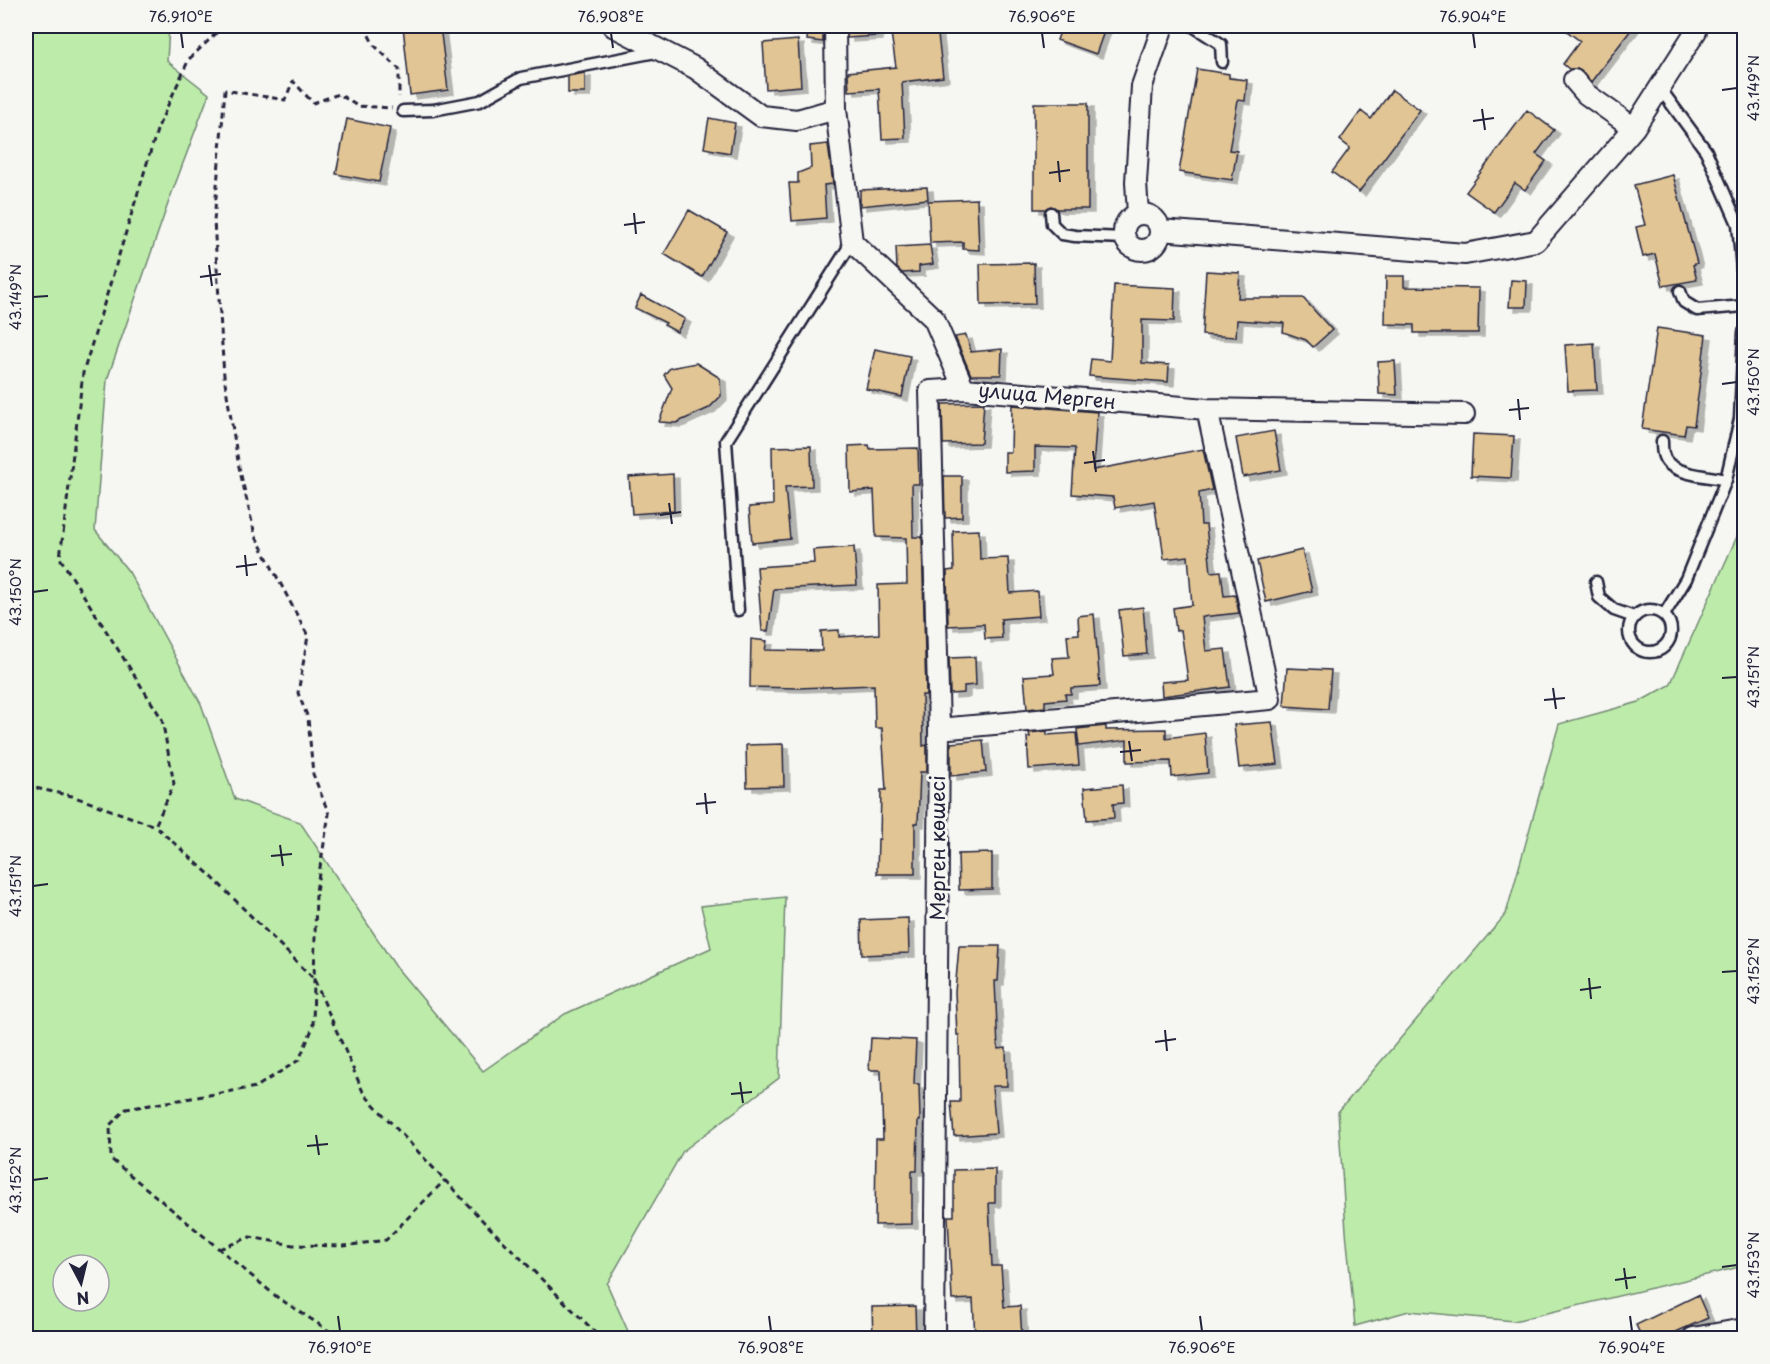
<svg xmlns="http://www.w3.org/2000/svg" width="1770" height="1364" font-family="'Playpen Sans',sans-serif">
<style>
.green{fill:#bdecaa;stroke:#708772;stroke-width:1.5;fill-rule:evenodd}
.building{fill:#e1c595;stroke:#22223b;stroke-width:1.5;filter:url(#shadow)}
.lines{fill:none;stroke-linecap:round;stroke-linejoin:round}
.service-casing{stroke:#22223b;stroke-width:15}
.minor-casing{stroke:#22223b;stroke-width:24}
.path{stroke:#22223b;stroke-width:3;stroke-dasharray:6 4.5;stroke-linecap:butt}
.service{stroke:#f6f6f2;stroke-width:10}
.minor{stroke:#f6f6f2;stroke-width:20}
.ticks{fill:none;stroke:#22223b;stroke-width:2}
.labels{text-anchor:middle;stroke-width:6;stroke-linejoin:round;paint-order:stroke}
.street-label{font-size:20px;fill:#22223b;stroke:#f6f6f2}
.neatline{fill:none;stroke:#22223b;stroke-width:2}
.ticks-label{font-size:15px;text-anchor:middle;fill:#22223b}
</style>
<defs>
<filter id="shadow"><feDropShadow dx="6" dy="4" stdDeviation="0" flood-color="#0004"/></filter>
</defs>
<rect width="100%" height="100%" fill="#f6f6f2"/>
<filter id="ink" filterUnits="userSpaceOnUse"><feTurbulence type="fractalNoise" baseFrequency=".0167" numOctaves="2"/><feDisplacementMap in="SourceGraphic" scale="12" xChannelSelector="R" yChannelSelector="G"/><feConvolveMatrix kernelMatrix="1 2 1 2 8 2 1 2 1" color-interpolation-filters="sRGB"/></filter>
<g filter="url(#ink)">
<path class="green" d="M26,26H169L167,61L209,94L170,198L107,380L95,530L129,572L201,704L235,799L300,822L396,967L483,1071L565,1014L711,948L701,906L785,897L779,1078L683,1151L607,1284L631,1338H26ZM63,1265H99V1301H63Z
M1744,521V1266L1514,1321L1409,1311L1355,1326L1346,1231L1338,1112L1506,914L1559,724L1639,702L1670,685Z"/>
<path class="building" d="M403,26H440L448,90L410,95Z
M808,26H823V42L807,40Z
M847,26H876L877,36L847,38Z
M890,26H937L943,77L902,82L905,138L882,139L879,89L849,91L848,72L896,67Z
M1062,26H1106L1096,54L1057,40Z
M1560,26H1634L1591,82L1579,69H1569L1563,64L1580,41Z
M798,40L801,86L766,89L763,43Z
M1197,69L1229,74V78L1247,80L1245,101L1238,100L1229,150L1237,151L1232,180L1179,172Z
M585,73V93H568V76Z
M1392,90L1420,110L1359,192L1332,172L1350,148L1340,140L1361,111L1371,119Z
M1034,103H1088V209H1057L1051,206L1045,209H1034Z
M1527,110L1554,130L1536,154L1546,161L1525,190L1515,183L1494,212L1466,192Z
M709,118L735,123L730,153L704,148Z
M347,119L390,128L379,182L336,174Z
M828,144L833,184L824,185L826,218L792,221L789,183H798V173L811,168L810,146Z
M1673,175L1697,263L1693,265L1697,280L1663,286L1655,254L1643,257L1636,227L1645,225L1634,185Z
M927,187L928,199L860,206V190Z
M977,199L979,250L963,249V242L930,243L928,201Z
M689,210L727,232L702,277L664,254Z
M930,245L933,264L919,266V272L902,273L897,268L896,247Z
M1034,263L1035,304L981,305L980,264Z
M1206,271L1240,273L1238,298H1303L1332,330L1313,347L1306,340L1283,332L1284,323L1237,320L1236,337L1202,335Z
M1386,276H1404V287L1479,288L1478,333H1414V325L1385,324Z
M1511,280L1527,281L1526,307H1509Z
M1114,285L1175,288L1174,321L1142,320V363L1169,365L1168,382L1089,376L1091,359L1110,361Z
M641,295L685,319L677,332L664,325L666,323L635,308Z
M1657,328L1706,335L1694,426L1686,425L1684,435L1642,429Z
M966,335L971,352L1002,349L1001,375H971L955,337Z
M1594,343L1597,390L1568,391L1565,345Z
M875,349L910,356L902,397L866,389Z
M1395,361L1397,395L1379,394L1378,362Z
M696,363L720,378L721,396L709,408L676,423L659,422L672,388L664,375L670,368Z
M984,403L981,443L943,444L942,404Z
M1012,405L1097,412L1093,470L1203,449L1212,490L1199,493L1201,525H1206L1211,572L1221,571L1224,596L1235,595L1239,613L1202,617L1206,651L1225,649L1230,687L1162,696L1161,682L1188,680L1181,630L1176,631L1173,608L1192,605L1188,556L1164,559L1160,528H1158L1154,501L1115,508L1113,497L1072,494L1075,448L1035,447V471L1005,472V452H1011Z
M1274,431L1281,470L1243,477L1236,438Z
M1473,434L1514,436L1511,478L1471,476Z
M869,445L870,449L918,448L919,484H912L913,537H922L926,695H922L923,746L927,745V772H920L918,823H915V874H877L878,839H880L881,790H886L882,728H875L874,685L799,688L750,687L751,639L767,641L765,650L822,651L821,631L839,630V637L879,634L878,585L907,584L906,538L876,537L874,490L850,492L849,446Z
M811,446L812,486L785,487L790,539L752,543L749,507L773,505L772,447Z
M673,474L674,511L632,514L629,477Z
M944,476H962V517L945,518Z
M979,530L980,559L1008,558L1010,593L1037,591L1039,616L1001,619L1002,638L985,639L984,624L948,626L947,571L954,570L953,531Z
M854,547L857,585L774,589L768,631H762L757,567L814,563L813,550Z
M1302,550L1312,591L1266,602L1257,561Z
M1143,607L1147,654L1124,656L1119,610Z
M1094,614L1100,686L1071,688V694H1065L1066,699L1045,701V707L1027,709L1024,676L1054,674L1052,658L1069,657L1067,635L1079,634L1078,616Z
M975,657L976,685L964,686V693L950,694L949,658Z
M1287,668L1331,670L1328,709L1284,706Z
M1272,722L1278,764L1239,768L1234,725Z
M1106,726V730L1166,729V738L1205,733L1208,773L1172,777L1171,761L1127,762V740L1079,746L1077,729Z
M1047,731V735L1076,733L1079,765L1029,769L1027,737H1030L1029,733Z
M983,740L986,772L951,776V743Z
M783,744L784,786L747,787L746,745Z
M1122,785L1123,803L1113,804L1114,818L1087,820L1084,788Z
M992,853V889L959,890L958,854Z
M908,918L909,953L862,955L861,920Z
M959,946H1000L998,981H995L998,1049L1006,1048L1007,1086H992L996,1133L954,1136L951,1102H960L959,1035H957L955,992Z
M871,1038L916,1040L914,1084H919L920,1121H918L917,1171H912V1224L875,1225L876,1139H883L881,1070H869Z
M995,1169V1203H989L992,1266H1001L1004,1307L1020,1306L1022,1338H975L973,1299L952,1300L948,1216H954V1170Z
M1698,1295L1708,1318L1662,1338H1642L1636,1325Z
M915,1306L916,1338H873L872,1307Z"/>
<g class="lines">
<g class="service-casing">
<path id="service" d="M1193,26L1221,44L1222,62
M1659,87L1706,151L1738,224L1744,293
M403,111L433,110L480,101L521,78L661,51
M1051,213L1052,224L1062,234L1075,236L1124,238
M1680,291L1684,302L1697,310L1744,306
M1662,441C1662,449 1662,458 1669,464C1682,475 1709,476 1726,480
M1596,582L1599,597L1614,610L1634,617
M1629 631a21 21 0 1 1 42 0a21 21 0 1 1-42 0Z
M738,610L726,441L852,242
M1664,615L1686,579L1726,480L1740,419L1744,332"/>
</g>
<g class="minor-casing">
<path id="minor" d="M613,26L695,68L761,116L797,120L836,109
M835,26L836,109L852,242L934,319L964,389
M1574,80L1586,94L1634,128L1696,31L1695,26
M1138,214L1136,182L1142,86L1163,26
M1124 232a18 18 0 1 1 36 0a18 18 0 1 1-36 0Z
M1160,230L1465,254L1536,241L1634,128
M939,729L1270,699L1207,409
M934,1338L939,729L930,391L964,389L1207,409L1464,414
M1693,1338L1744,1329"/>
</g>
<path class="path" d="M224,26L189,59L158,127L83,373L60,558L162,719L174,784L155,826L211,876L314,979L364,1094L484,1222L601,1338
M364,26L374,45L399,69V97
M26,786L72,796L155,826
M219,1249L250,1237L293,1245L344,1246L386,1240L445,1180
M340,1338L277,1297L111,1159L110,1125L126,1109L256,1087L299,1060L313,1027L316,891L329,814L313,774L308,718L298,693L308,636L255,535L239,467L224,376L214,221L225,90L285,100L293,81L313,103L339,94L357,106L392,108"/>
<use href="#service" class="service"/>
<use href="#minor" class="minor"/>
</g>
</g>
<path class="ticks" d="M181,33L183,48M611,33L613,48M1042,33L1044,48M1473,33L1475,48M1722,90L1737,88M1482,109L1485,130M1473,121L1494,118M1058,161L1060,182M1049,173L1070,170M634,213L636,234M624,225L645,222M209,265L212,286M200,277L221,274M33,297L48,296M1722,384L1737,382M1518,399L1520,420M1509,410L1529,408M1093,451L1096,472M1084,463L1105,460M669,503L672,524M660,515L681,512M245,555L247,576M236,567L257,564M33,592L48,590M1722,678L1737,677M1553,688L1556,709M1544,700L1565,698M1129,741L1132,761M1120,752L1141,750M705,793L707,814M696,804L716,802M280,845L283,866M271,856L292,854M33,886L48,884M1722,972L1737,971M1589,978L1591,999M1580,990L1601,987M1165,1030L1167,1051M1155,1042L1176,1039M740,1082L743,1103M731,1094L752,1092M316,1135L319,1155M307,1146L328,1144M33,1180L48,1178M1722,1267L1737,1265M1624,1268L1627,1289M1615,1280L1636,1277M338,1316L340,1331M769,1316L771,1331M1200,1316L1202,1331M1630,1316L1632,1331"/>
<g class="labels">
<g class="street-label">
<text transform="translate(1047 396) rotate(5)" y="7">улица Мерген</text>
<text transform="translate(938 848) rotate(-90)" y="7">Мерген көшесі</text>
</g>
</g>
<rect width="1770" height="1364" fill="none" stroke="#f6f6f2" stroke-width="66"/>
<g transform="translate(81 1283) rotate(173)"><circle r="28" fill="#f6f6f2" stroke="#a1a1a9" stroke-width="1.5"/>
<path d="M0-4.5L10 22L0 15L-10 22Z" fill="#22223b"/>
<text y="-9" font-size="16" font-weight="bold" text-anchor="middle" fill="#22223b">N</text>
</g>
<rect x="33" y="33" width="1704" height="1298" class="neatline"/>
<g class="ticks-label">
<text x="181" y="22">76.910°E</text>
<text x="611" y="22">76.908°E</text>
<text x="1042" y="22">76.906°E</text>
<text x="1473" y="22">76.904°E</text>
<text transform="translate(1754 88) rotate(-90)" y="5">43.149°N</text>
<text transform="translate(16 297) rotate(-90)" y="5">43.149°N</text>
<text transform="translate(1754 382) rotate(-90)" y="5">43.150°N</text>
<text transform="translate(16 592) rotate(-90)" y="5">43.150°N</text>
<text transform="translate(1754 677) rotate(-90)" y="5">43.151°N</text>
<text transform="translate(16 886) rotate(-90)" y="5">43.151°N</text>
<text transform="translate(1754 971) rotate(-90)" y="5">43.152°N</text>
<text transform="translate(16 1180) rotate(-90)" y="5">43.152°N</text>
<text transform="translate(1754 1265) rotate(-90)" y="5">43.153°N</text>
<text x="340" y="1353">76.910°E</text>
<text x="771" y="1353">76.908°E</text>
<text x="1202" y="1353">76.906°E</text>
<text x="1632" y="1353">76.904°E</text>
</g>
</svg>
